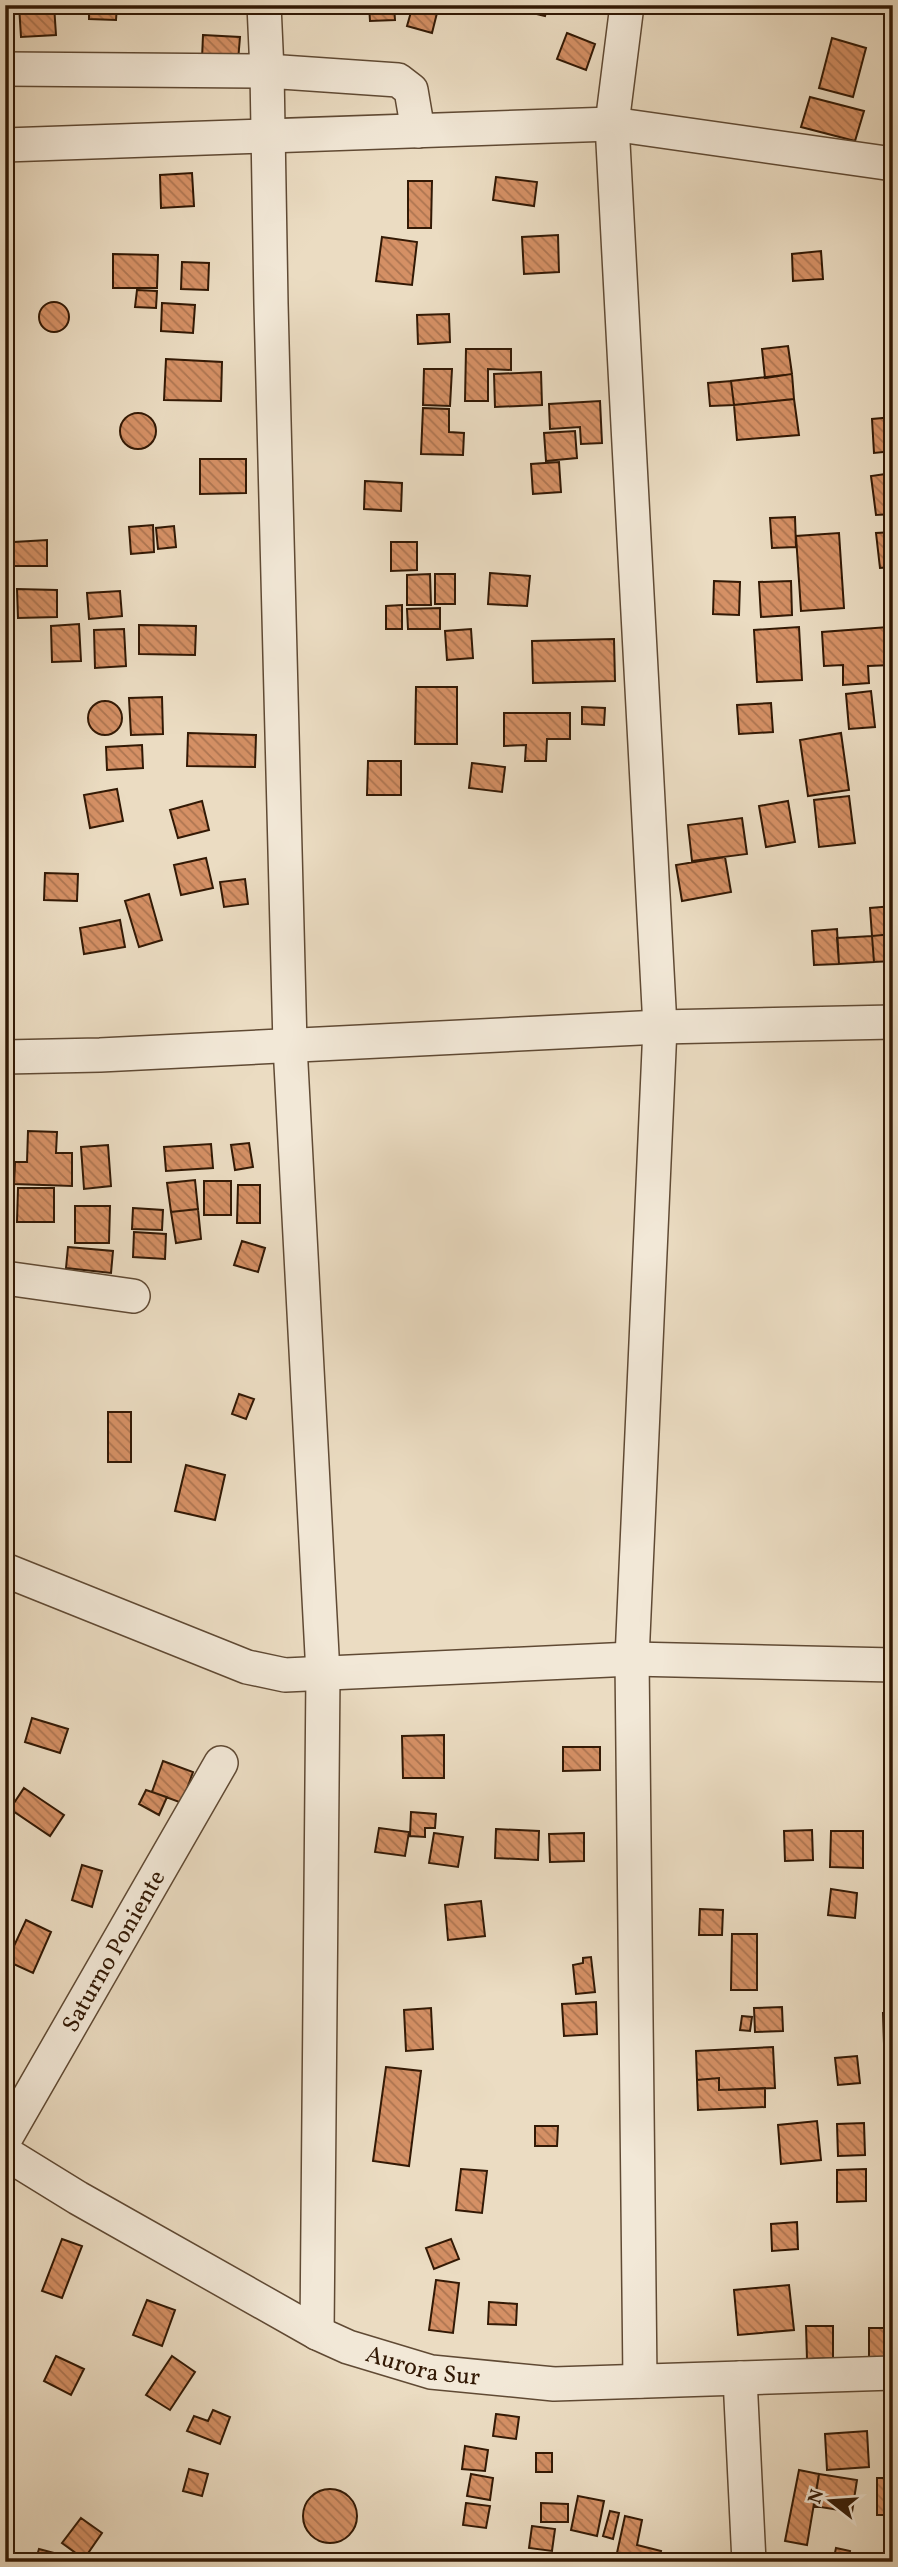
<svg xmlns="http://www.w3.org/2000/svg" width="898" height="2567" font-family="Vollkorn,serif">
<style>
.building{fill:url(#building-back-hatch);stroke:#321905;stroke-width:2}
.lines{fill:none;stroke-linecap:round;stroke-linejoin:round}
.street-casing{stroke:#604a34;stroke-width:36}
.street{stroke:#f2e8d7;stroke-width:33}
.labels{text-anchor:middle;stroke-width:6;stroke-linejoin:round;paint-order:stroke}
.street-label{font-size:24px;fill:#321905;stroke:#f2e8d7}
</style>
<defs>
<pattern id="building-back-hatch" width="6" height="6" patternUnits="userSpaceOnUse" patternTransform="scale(1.75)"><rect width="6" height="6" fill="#d59065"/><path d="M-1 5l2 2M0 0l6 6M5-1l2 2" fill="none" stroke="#ad7551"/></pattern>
</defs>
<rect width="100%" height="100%" fill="#ebdcc2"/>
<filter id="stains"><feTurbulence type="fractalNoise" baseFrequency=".00286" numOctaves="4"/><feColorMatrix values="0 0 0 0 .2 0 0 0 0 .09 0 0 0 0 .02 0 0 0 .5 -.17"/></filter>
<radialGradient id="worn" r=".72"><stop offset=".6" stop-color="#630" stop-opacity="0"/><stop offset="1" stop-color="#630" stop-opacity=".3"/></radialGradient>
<path class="building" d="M19,5H54L56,35L21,37Z
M89,5H117L116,20L89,19Z
M369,5H394L395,20L370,21Z
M413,5H439L432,33L407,26Z
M517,5H548L545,16L516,9Z
M755,5H787L785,13Z
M567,33L595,44L586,70L557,59Z
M203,35L240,37L238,61L202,59Z
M832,38L866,48L853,97L819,88Z
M810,97L864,111L855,141L801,127Z
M192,173L194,206L161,208L160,175Z
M496,177L537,182L534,206L493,200Z
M408,181H432L431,228H408Z
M558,235L559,272L524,274L522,237Z
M382,237L417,242L412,285L376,281Z
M821,251L823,279L793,281L792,254Z
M113,254L158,255L157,288H113Z
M182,262L209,263L208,290L181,289Z
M137,290L157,291L156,308L135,307Z
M39 317a15 15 0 1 1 30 0a15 15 0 1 1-30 0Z
M162,303L195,305L193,333L161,331Z
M449,314L450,342L418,344L417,315Z
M788,346L792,374L765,378L762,349Z
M466,349H511V370L488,369V401H465Z
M166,359L222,362L221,401L164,400Z
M424,369H452L450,406L423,405Z
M541,372L542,405L495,407L494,374Z
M792,374L794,399L734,405L731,381Z
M731,381L734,405L710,406L708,383Z
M794,399L799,435L737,440L734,405Z
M600,401L602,443L581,444L580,427L550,429L549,404Z
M423,408L449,409V432L464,433L463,455L421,454Z
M120 431a18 18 0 1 1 36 0a18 18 0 1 1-36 0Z
M893,417V451L874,453L872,419Z
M575,431L577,458L546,461L544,433Z
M200,459H246V493L200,494Z
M559,462L561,492L533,494L531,464Z
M893,473V514L876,515L871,476Z
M365,481L402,483L401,511L364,509Z
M795,517L796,547L772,548L770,518Z
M153,525L154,552L131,554L129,527Z
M174,526L176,547L158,549L156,528Z
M893,532V567L880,568L876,533Z
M839,533L844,608L801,611L796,536Z
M47,540V566H13L14,542Z
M391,542H417V570L391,571Z
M490,573L530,576L527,606L488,604Z
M430,574L431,605H407V575Z
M435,574H455V604H435Z
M714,581L740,582L739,615L713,614Z
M791,581L792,615L761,617L759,582Z
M17,589L57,590V617L18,618Z
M120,591L122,616L89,619L87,593Z
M402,605V629H386V606Z
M440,608V629H408L407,609Z
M79,624L81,661L52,662L51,626Z
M139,625L196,626L195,655L139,654Z
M799,627L802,680L757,682L754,630Z
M888,627L891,665L868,666L869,683L843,685V665L824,666L822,632Z
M124,629L126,666L95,668L94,630Z
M471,629L473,658L447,660L445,631Z
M614,639L615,681L533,683L532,641Z
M416,687H457V744H415Z
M871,691L875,727L849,729L846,694Z
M162,697L163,734L131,735L129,698Z
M88 718a17 17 0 1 1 34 0a17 17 0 1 1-34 0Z
M771,703L773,732L739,734L737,705Z
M582,707L605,708L604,725L582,724Z
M504,713H570V739H547L546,761H525L526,745L504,746Z
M188,733L256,735L255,767L187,766Z
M841,733L849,790L808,796L800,740Z
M142,745L143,768L107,770L106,747Z
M368,761H401V795H367Z
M472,763L505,767L502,792L469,788Z
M117,789L123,821L90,828L84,795Z
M849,796L855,843L819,847L814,800Z
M202,801L209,830L178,838L170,810Z
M788,801L795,842L766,847L759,806Z
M742,818L747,854L692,861L688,825Z
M725,857L731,892L682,901L676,865Z
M206,858L213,888L181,895L174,865Z
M45,873L78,874L77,901L44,900Z
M245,879L248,904L224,907L220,882Z
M149,894L162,940L139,947L125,901Z
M893,906V934L872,936L870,908Z
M120,920L125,947L84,954L80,928Z
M837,929L839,964L814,965L812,931Z
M893,934V961L874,962L872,936Z
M872,936L874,962L839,964L837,938Z
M28,1131L57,1132L56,1153H72V1186L14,1184L15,1162H27Z
M249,1143L253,1167L235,1170L231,1145Z
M211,1144L213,1168L166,1171L164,1147Z
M108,1145L111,1186L84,1189L81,1147Z
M195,1180L198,1209L171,1212L167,1183Z
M204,1181H231V1215H204Z
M238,1185H260V1223H237Z
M18,1188H54V1222H17Z
M75,1206H110L109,1243H75Z
M133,1208L163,1210L162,1230L132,1229Z
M198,1209L201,1239L176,1243L171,1212Z
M134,1232L166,1234L165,1259L133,1257Z
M242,1241L265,1248L258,1272L234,1265Z
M68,1247L113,1251L111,1273L66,1268Z
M239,1394L254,1399L246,1419L232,1414Z
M108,1412H131V1462H108Z
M186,1465L225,1475L215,1520L175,1511Z
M32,1718L68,1729L60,1753L25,1742Z
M444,1735V1778H403L402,1736Z
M563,1747H600V1770L563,1771Z
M163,1761L193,1772L182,1803L152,1792Z
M24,1788L64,1815L50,1836L10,1809Z
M146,1790L167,1797L159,1815L139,1804Z
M411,1812L436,1814L435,1828H425V1837L410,1836Z
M379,1828L409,1832L405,1856L375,1852Z
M496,1829L539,1831L538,1860L495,1858Z
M812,1830L813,1860L785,1861L784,1831Z
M831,1831H863V1868L830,1867Z
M434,1833L463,1837L458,1867L429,1863Z
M584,1833V1861L550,1862L549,1834Z
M82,1865L102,1871L92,1907L72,1900Z
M831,1889L857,1893L855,1918L828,1915Z
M481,1901L485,1936L448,1940L445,1905Z
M700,1909L723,1910L722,1935H699Z
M26,1920L51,1932L33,1973L7,1961Z
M732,1934H757V1990H731Z
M591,1957L595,1992L576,1994L573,1965L583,1963V1958Z
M596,2002L597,2034L564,2036L562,2004Z
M782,2007L783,2031L755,2032L754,2008Z
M431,2008L433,2049L406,2051L404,2010Z
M883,2013H893V2043L884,2044Z
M742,2016L752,2017L750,2031L740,2030Z
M773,2047L775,2088L719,2090V2078L697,2080L696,2051Z
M857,2056L860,2083L838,2085L835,2058Z
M386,2067L421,2071L409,2166L373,2161Z
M719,2078V2090L765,2088V2107L698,2110L697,2080Z
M817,2121L821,2160L781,2164L778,2125Z
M864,2123L865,2155L838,2156L837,2124Z
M535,2126H558L557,2146H535Z
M461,2169L487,2171L482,2213L456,2210Z
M866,2169V2201L837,2202V2170Z
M797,2222L798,2249L772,2251L771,2224Z
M62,2239L82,2246L62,2298L42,2291Z
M451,2239L459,2259L434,2269L426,2248Z
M436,2280L459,2283L453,2333L429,2330Z
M789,2285L794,2330L738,2335L734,2290Z
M147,2300L175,2310L162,2346L133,2335Z
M489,2302L517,2304L516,2325L488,2324Z
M806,2326H833V2358L807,2359Z
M869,2328H893V2360L869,2359Z
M56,2356L84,2369L71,2395L44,2381Z
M172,2356L195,2372L170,2410L146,2395Z
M213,2410L230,2417L220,2444L187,2431L194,2416L208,2421Z
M496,2414L519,2417L516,2439L493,2436Z
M867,2431L869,2467L827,2470L825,2434Z
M465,2446L488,2450L485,2471L462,2469Z
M536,2453H552V2472H536Z
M189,2469L208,2474L202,2496L183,2491Z
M799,2470L819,2474L807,2545L785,2541Z
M471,2474L493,2478L490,2500L467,2496Z
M819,2474L857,2480L852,2512L814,2506Z
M877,2478H893V2515H877Z
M303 2516a27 27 0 1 1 54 0a27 27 0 1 1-54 0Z
M578,2496L604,2501L597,2536L571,2530Z
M466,2503L490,2506L486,2528L463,2525Z
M541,2503L568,2504V2522H541Z
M610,2511L619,2513L613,2539L603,2536Z
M625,2516L642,2520L637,2545L661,2551L658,2562H615Z
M81,2518L102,2533L84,2559L62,2543Z
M532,2526L555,2529L552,2551L529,2548Z
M836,2548L850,2551L848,2562H833Z
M39,2549L54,2553L52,2562H35Z"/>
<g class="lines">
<g class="street-casing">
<g id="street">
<path d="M627,5L612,124L660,1027L632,1659L640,2381"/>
<path d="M5,69L267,71L264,5"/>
<path d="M5,145L612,124L893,164"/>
<path d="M5,1057L100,1055L660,1027L893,1022"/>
<path d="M5,1278L133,1296"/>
<path d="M5,1570L247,1667L285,1675L632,1659L893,1665"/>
<path id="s1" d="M5,2139L221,1763"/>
<path id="s2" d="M5,2153L78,2198L317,2333L348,2347L431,2372L554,2384L893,2373"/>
<path d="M317,2333L323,1674L290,1045L271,304L267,71L398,80L411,90L418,131"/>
<path d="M740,2378L749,2562"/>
</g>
</g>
<use href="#street" class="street"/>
</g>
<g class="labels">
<g class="street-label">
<text dy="8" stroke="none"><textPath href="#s1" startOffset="217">Saturno Poniente</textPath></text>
<text dy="8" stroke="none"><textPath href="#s2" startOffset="472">Aurora Sur</textPath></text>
</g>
</g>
<rect width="898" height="2567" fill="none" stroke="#ebdcc2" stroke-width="28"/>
<rect x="7" y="7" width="884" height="2553" fill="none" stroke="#321905" stroke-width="3.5"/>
<rect x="14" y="14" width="870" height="2539" fill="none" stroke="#321905" stroke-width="2"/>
<g transform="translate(831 2501) rotate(287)" stroke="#f2e8d7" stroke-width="5" paint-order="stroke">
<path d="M0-5L12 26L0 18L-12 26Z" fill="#321905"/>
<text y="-10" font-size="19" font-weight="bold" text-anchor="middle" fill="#321905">N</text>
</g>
<rect width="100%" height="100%" filter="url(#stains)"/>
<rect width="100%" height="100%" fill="url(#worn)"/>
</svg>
